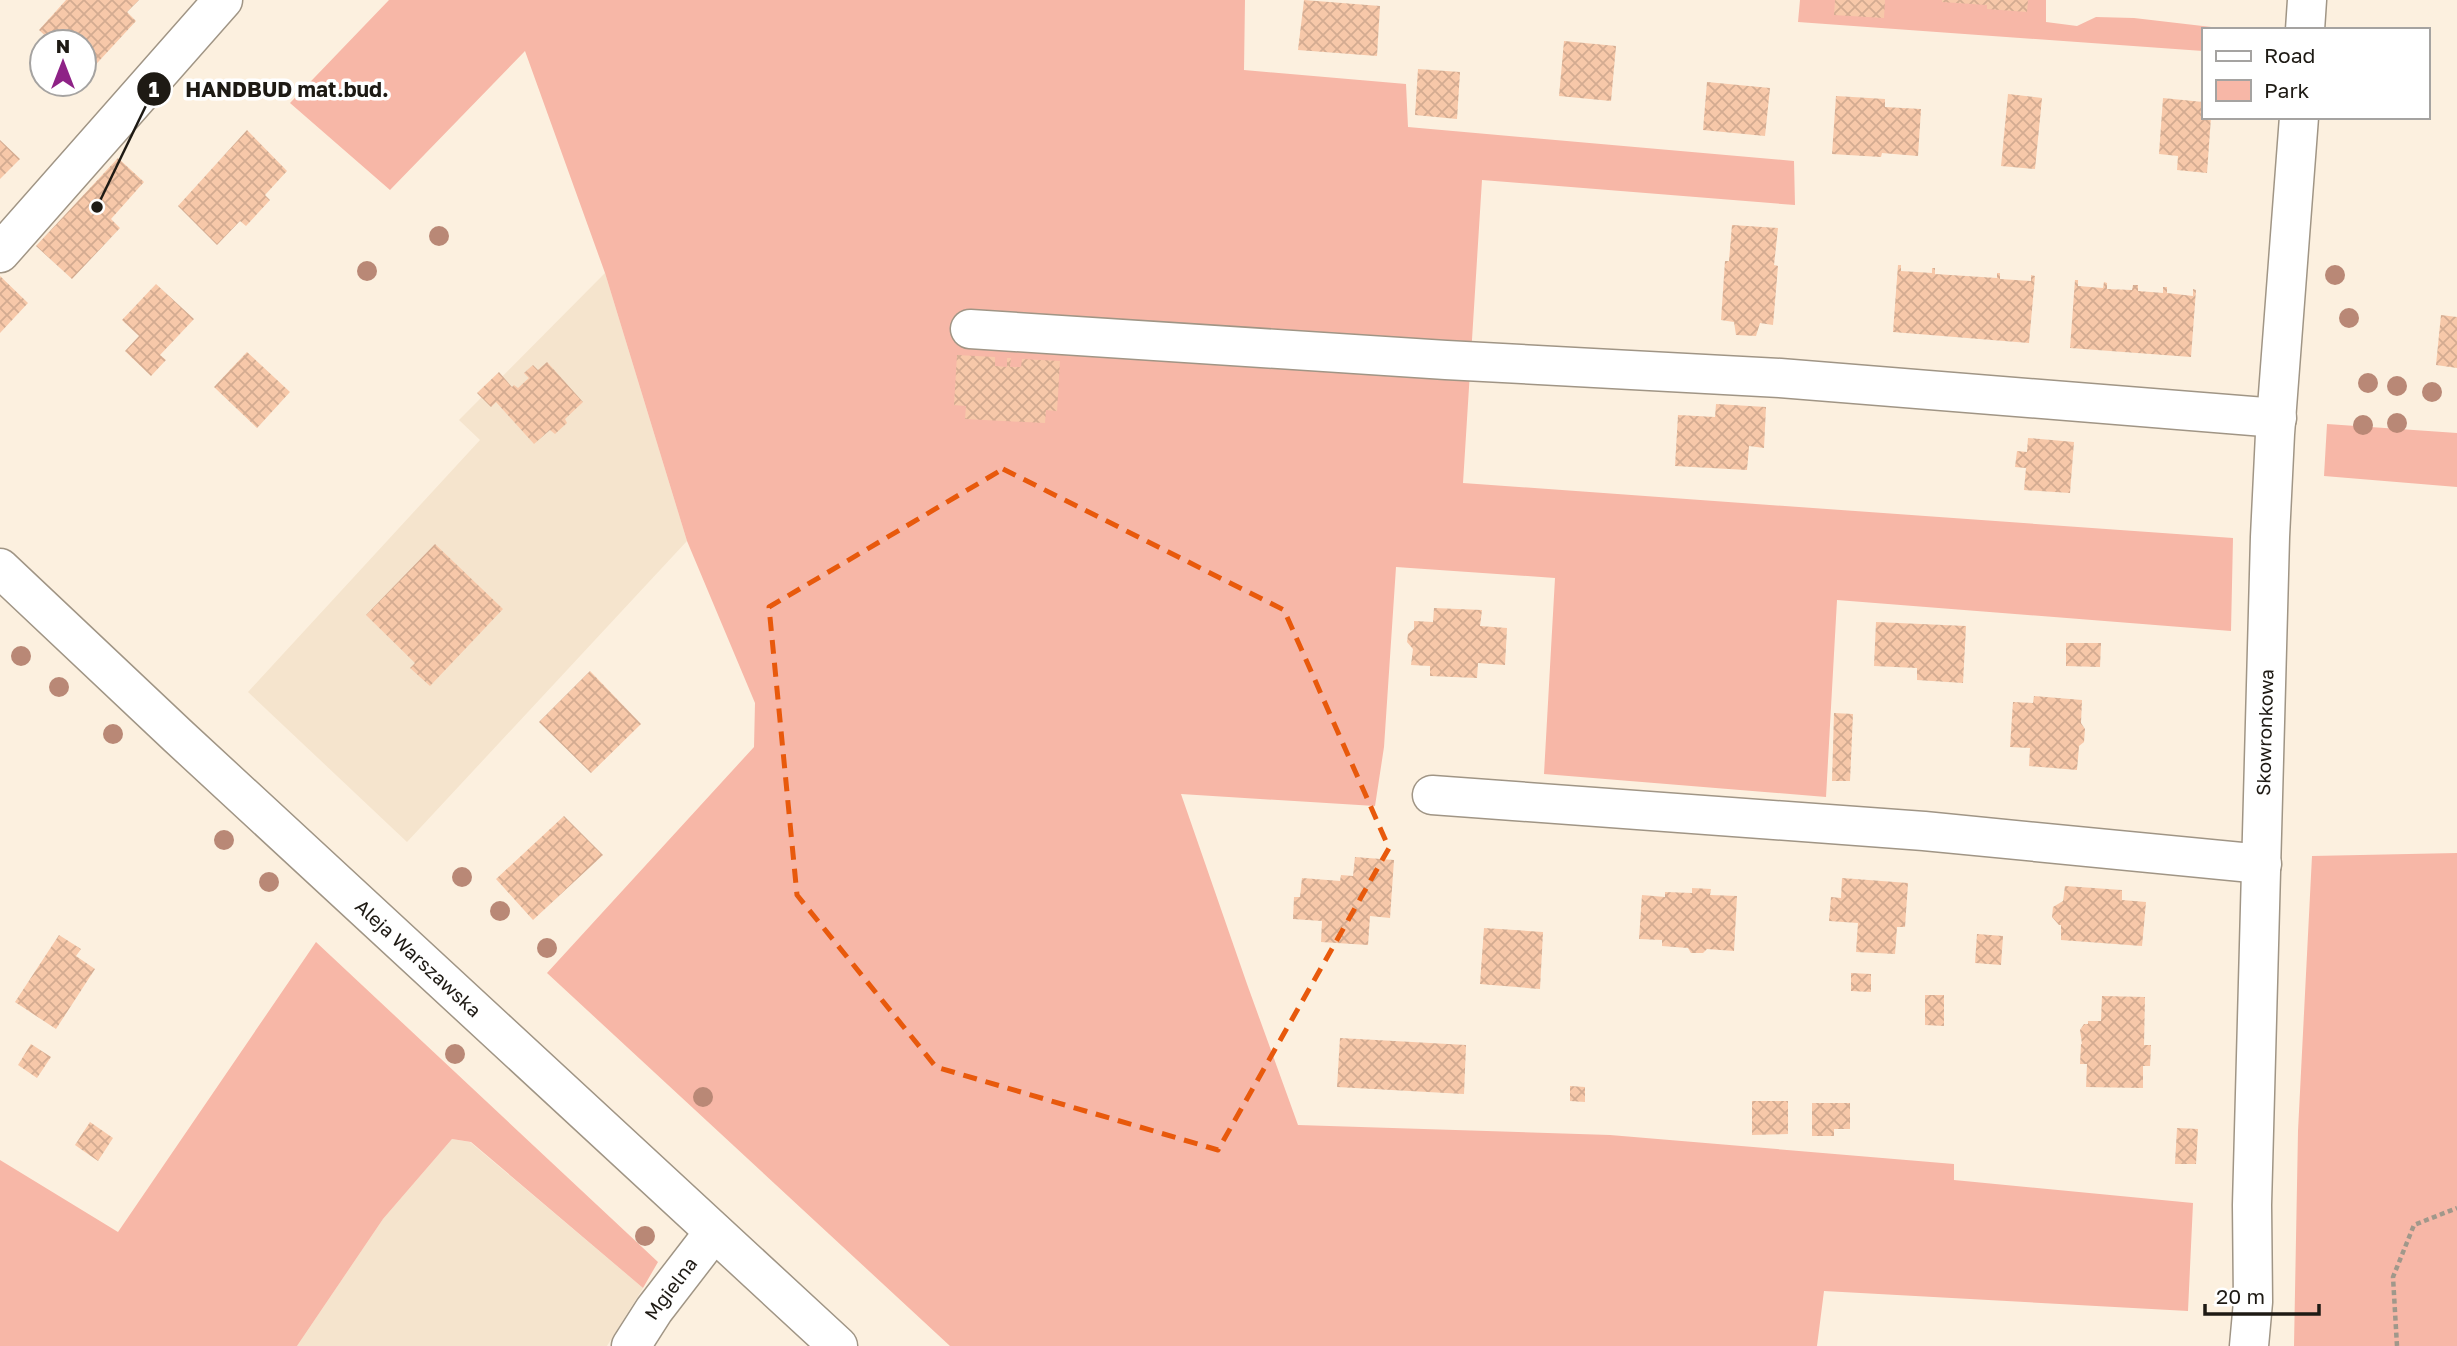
<svg xmlns="http://www.w3.org/2000/svg" width="2457" height="1346" font-family="'Golos Text',sans-serif">
<style>
.built{fill:#f5e4cd}
.green{fill:#f7b7a7}
.building{fill:url(#building-cross-hatch)}
.lines{fill:none;stroke-linecap:round;stroke-linejoin:round}
.minor-casing{stroke:#a09585;stroke-width:41}
.path{stroke:#a0988b;stroke-width:4.5;stroke-dasharray:5 3.5;stroke-linecap:butt}
.minor{stroke:#fff;stroke-width:38}
.tree{fill:#b98876}
.marked{fill:none;stroke:#e8590c;stroke-width:5;stroke-dasharray:14 9;stroke-linejoin:round}
.labels{text-anchor:middle;stroke-width:7;stroke-linejoin:round;paint-order:stroke}
.street-label{font-size:19px;fill:#1e1a14;stroke:#fff}
.leader{fill:none;stroke:#1e1a14;stroke-width:2.5}
.callout-dot{fill:#1e1a14;stroke:#fff;stroke-width:2.5}
.mark-label{font-size:21px;text-anchor:middle;font-weight:bold;fill:#fff}
.callout-label{font-size:21px;text-anchor:middle;font-weight:bold;fill:#1e1a14;stroke:#fff;stroke-width:7;stroke-linejoin:round;paint-order:stroke}
</style>
<defs>
<pattern id="building-cross-hatch" width="8" height="8" patternUnits="userSpaceOnUse" patternTransform="scale(1.75)"><rect width="8" height="8" fill="#f7c8a9"/><path d="M0 0l8 8M0 8l8-8" fill="none" stroke="#d3ab91"/></pattern>
</defs>
<rect width="100%" height="100%" fill="#fcf0df"/>
<path class="built" d="M605,273L687,541L407,842L248,692L480,440L459,420Z
M452,1139L470,1142L643,1288L607,1346H297L383,1219Z"/>
<path class="green" d="M389,0H1245L1244,70L1406,84L1408,127L1794,161L1795,205L1482,180L1463,483L2233,538L2231,631L1837,600L1826,797L1544,774L1555,578L1396,567L1384,747L1375,806L1181,794L1247,984L1298,1125L1610,1135L1954,1164V1180L2193,1203L2188,1311L1824,1291L1817,1346H950L547,973L754,747L755,703L687,541L605,273L525,51L390,190L290,103Z
M1800,0H2046V22L2077,26L2096,17L2134,18L2237,30H2203V51L1798,22Z
M2327,424L2457,433V487L2324,476Z
M2457,853V1346H2294L2298,1131L2312,856Z
M316,942L658,1262L643,1288L471,1142L452,1139L383,1219L297,1346H0V1160L118,1232Z"/>
<path class="building" d="M66,0H139L127,12L136,21L87,74L84,72V42H52L39,30Z
M1304,0L1380,6L1377,56L1298,50Z
M1835,0H1885L1884,18L1834,15Z
M1942,0H2028L2027,12L1987,9V5L1942,2Z
M1564,41L1616,46L1611,101L1559,96Z
M1418,69L1460,72L1457,119L1415,115Z
M1707,82L1770,88L1765,136L1703,130Z
M2008,94L2042,98L2035,169L2001,166Z
M1836,96L1885,99V107L1921,109L1918,156L1882,153L1881,157L1832,154Z
M2163,98L2203,102V117H2211L2207,173L2177,170L2178,156L2159,154Z
M247,130L287,171L265,195L270,200L246,226L240,221L217,245L178,206Z
M0,140L20,159L0,179Z
M118,158L144,182L111,219L120,228L72,279L36,246Z
M1732,225L1778,228L1774,265L1778,266L1773,325L1760,323L1756,336L1736,335L1734,322L1721,320L1725,261H1729Z
M1898,265H1901V271L1932,273V268H1935V274L1997,278V273H2000V279L2031,281V275L2035,276L2029,343L1893,332Z
M0,276L28,303L0,333Z
M2075,280H2078V286L2103,288L2104,282L2107,283V289L2132,290L2133,285H2138V291L2163,293V287H2167V293L2193,296V289L2196,290L2191,357L2070,348Z
M156,284L194,319L160,355L166,360L151,376L125,351L139,336L122,320Z
M2441,315L2457,317V368L2436,365Z
M247,352L290,392L257,428L214,387Z
M957,355L995,357V366L1007,367V358H1011L1010,367H1021L1022,359L1060,361L1057,411L1046,410L1045,423L965,419L966,406L954,405Z
M547,362L583,402L565,419L567,423L555,434L550,430L534,444L496,402L491,407L477,393L499,372L512,387L514,385L518,388L529,378L524,373L533,365L538,370Z
M1716,404L1766,407L1764,448L1749,446L1747,470L1675,466L1678,415L1715,417Z
M2028,438L2074,442L2070,493L2024,490L2026,468L2015,467L2017,451L2027,452Z
M435,544L503,609L430,686L410,668L415,663L366,615Z
M1434,608L1482,610L1480,626L1507,628L1505,665L1478,663L1477,678L1430,676V666L1411,665L1413,649L1407,642L1408,634L1414,629V621L1433,622Z
M1876,622L1966,626L1963,683L1917,680V668L1874,666Z
M2066,643H2101L2100,667L2066,666Z
M590,671L641,724L591,773L539,722Z
M2034,696L2082,700L2081,723L2085,729L2084,742L2079,746L2077,770L2029,766L2030,748L2010,747L2013,702L2033,703Z
M1834,713L1853,714L1850,781H1832Z
M564,816L603,855L533,920L496,879Z
M1355,857L1394,860L1390,918L1370,916L1368,945L1321,942L1322,921L1293,919L1294,897H1300L1302,878L1340,881L1341,875L1353,876Z
M1842,878L1908,883L1905,927H1897L1895,954L1856,952L1858,923L1829,921L1831,897L1841,898Z
M2065,886L2122,890V900L2146,902L2142,946L2061,940V925H2059L2052,917L2053,907L2063,901Z
M1692,888L1711,889L1710,895L1737,896L1734,951L1707,949L1703,953H1691L1688,948L1662,946V940L1639,939L1642,895L1665,897V892L1692,893Z
M1484,928L1543,932L1540,989L1480,984Z
M1977,934L2003,936L2001,965L1975,963Z
M59,935L81,949L76,956L95,969L56,1029L15,1002Z
M1851,973L1871,974V992L1851,991Z
M1925,995H1944V1026L1925,1025Z
M2102,996L2145,997L2144,1045H2151L2150,1066H2143V1088L2086,1087L2087,1064H2080L2081,1044H2082L2080,1030L2084,1024H2088V1021H2101Z
M1340,1038L1466,1045L1464,1094L1337,1087Z
M31,1044L51,1057L37,1078L18,1065Z
M1570,1086L1585,1087V1102L1570,1101Z
M1752,1101H1788V1134L1752,1135Z
M1812,1103H1850V1129H1834V1136H1812Z
M90,1122L113,1138L98,1161L75,1145Z
M2177,1128L2198,1129L2196,1164H2175Z"/>
<g class="lines">
<g class="minor-casing">
<g id="minor">
<path d="M2305,30L2307,0"/>
<path d="M0,253L223,0"/>
<path d="M970,329L1446,360L1780,378L2277,418"/>
<path id="s1" d="M0,568L178,736L838,1346"/>
<path d="M1432,795L1924,831L2262,864"/>
<path id="s2" d="M631,1346L654,1310L714,1232"/>
<path id="s3" d="M2249,1346L2253,1302L2252,1205L2270,537L2275,434L2299,117"/>
</g>
</g>
<path class="path" d="M2397,1346L2393,1277L2414,1225L2457,1208"/>
<use href="#minor" class="minor"/>
</g>
<g class="tree">
<circle cx="439" cy="236" r="10"/>
<circle cx="367" cy="271" r="10"/>
<circle cx="2335" cy="275" r="10"/>
<circle cx="2349" cy="318" r="10"/>
<circle cx="2368" cy="383" r="10"/>
<circle cx="2397" cy="386" r="10"/>
<circle cx="2432" cy="392" r="10"/>
<circle cx="2397" cy="423" r="10"/>
<circle cx="2363" cy="425" r="10"/>
<circle cx="21" cy="656" r="10"/>
<circle cx="59" cy="687" r="10"/>
<circle cx="113" cy="734" r="10"/>
<circle cx="224" cy="840" r="10"/>
<circle cx="462" cy="877" r="10"/>
<circle cx="269" cy="882" r="10"/>
<circle cx="500" cy="911" r="10"/>
<circle cx="547" cy="948" r="10"/>
<circle cx="455" cy="1054" r="10"/>
<circle cx="703" cy="1097" r="10"/>
<circle cx="645" cy="1236" r="10"/>
</g>
<path class="marked" d="M1003,469L1284,610L1389,848L1218,1150L936,1067L797,895L769,607Z"/>
<g class="labels">
<g class="street-label">
<text dy="7" stroke="none"><textPath href="#s3" startOffset="614">Skowronkowa</textPath></text>
<text dy="7" stroke="none"><textPath href="#s1" startOffset="572">Aleja Warszawska</textPath></text>
<text dy="7" stroke="none"><textPath href="#s2" startOffset="70">Mgielna</textPath></text>
</g>
</g>
<path class="leader" d="M97 207L154 89"/>
<g class="callout-dot">
<circle cx="97" cy="207" r="7"/>
<circle cx="154" cy="89" r="18"/>
</g>
<g class="mark-label">
<text x="154" y="97">1</text>
</g>
<g class="callout-label">
<text x="287" y="97">HANDBUD mat.bud.</text>
</g>
<rect x="2202" y="28" width="228" height="91" fill="#ffffff" stroke="#a5a3a1" stroke-width="2"/>
<rect x="2216" y="51" width="35" height="10" fill="#ffffff" stroke="#a5a3a1" stroke-width="2"/>
<text x="2264" y="63" font-size="21" fill="#1e1a14">Road</text>
<rect x="2216" y="80" width="35" height="21" fill="#f7b7a7" stroke="#a5a3a1" stroke-width="2"/>
<text x="2264" y="98" font-size="21" fill="#1e1a14">Park</text>
<g transform="translate(63 63)"><circle r="33" fill="#ffffff" stroke="#a5a3a1" stroke-width="2"/>
<path d="M0-5L12 26L0 18L-12 26Z" fill="#8e2286"/>
<text y="-10" font-size="19" font-weight="bold" text-anchor="middle" fill="#1e1a14">N</text>
</g>
<path d="M2205 1304v10h114v-10" fill="none" stroke="#1e1a14" stroke-width="3.5"/>
<text x="2216" y="1304" font-size="21" fill="#1e1a14" stroke="#ffffff" stroke-width="5" paint-order="stroke">20 m</text>
</svg>
